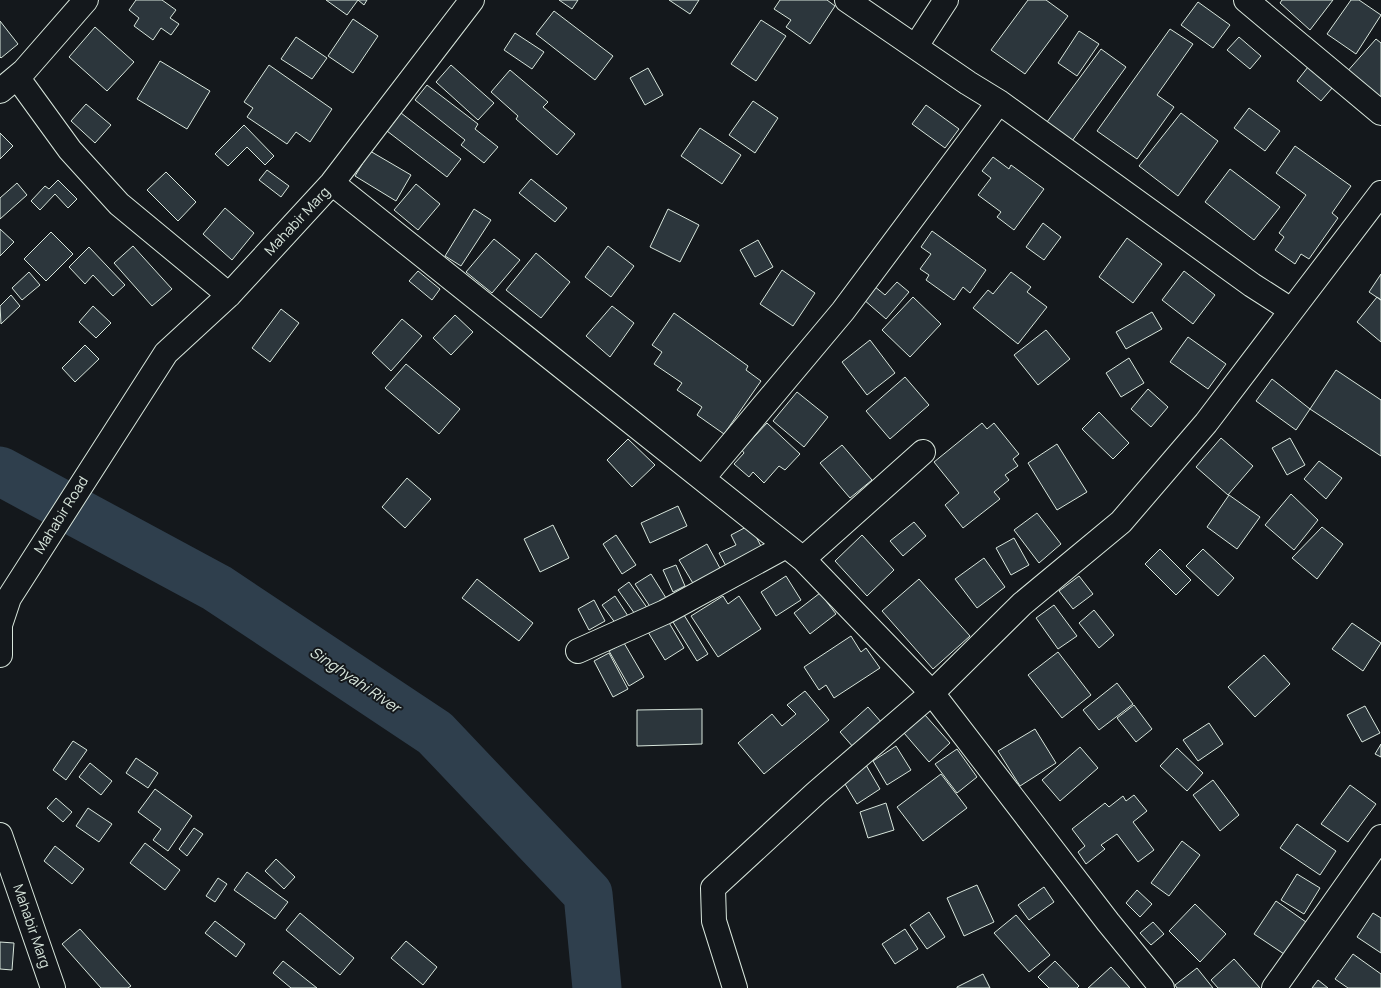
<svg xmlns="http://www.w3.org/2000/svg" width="1381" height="988" font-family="Manrope,sans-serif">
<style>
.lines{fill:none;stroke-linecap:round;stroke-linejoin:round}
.river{stroke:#2f3f4d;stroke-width:49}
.building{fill:#2c363c;stroke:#d8e6dc}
.minor-casing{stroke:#d8e6dc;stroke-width:26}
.minor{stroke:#14181c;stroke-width:24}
.labels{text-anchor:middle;stroke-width:4;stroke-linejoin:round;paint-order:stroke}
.street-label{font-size:14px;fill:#d8e6dc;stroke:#14181c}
.water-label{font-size:15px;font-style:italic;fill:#d8e6dc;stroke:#14181c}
</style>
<rect width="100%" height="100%" fill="#14181c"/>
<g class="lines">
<path class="river" d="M0,471L217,588L435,733L588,894L597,988"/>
</g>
<path class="building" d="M136,0H162L176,10L170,18L179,24L171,35L161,28L153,40L134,26L139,18L129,10Z
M326,0H367L364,5L358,0L347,15Z
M559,0H578L572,9Z
M669,0H699L690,14Z
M780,0H827L835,6L810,44L786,27L791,20L774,9Z
M1028,0H1046L1068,16L1025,74L991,50Z
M1282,0H1333L1310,30L1280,3Z
M1351,0H1359L1381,15L1356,54L1327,34Z
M1198,2L1230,25L1213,48L1181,25Z
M554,11L613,56L595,80L536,34Z
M353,19L378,36L353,73L328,56Z
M761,20L786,36L756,81L731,64Z
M0,21L18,44L1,58L0,57Z
M95,27L134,62L107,91L69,57Z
M1170,29L1193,44L1157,95L1174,107L1137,159L1097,131Z
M1079,31L1099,44L1077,76L1058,63Z
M515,33L544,52L532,69L504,50Z
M296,37L327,58L312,79L281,59Z
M1239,37L1261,56L1250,69L1227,50Z
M1376,39L1381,43V98L1345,74Z
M1101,49L1126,67L1072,141L1047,122Z
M160,61L210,91L187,129L137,99Z
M269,65L332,109L310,142L296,132L287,144L247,117L253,108L244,102Z
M451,65L494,103L478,120L436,82Z
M1308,67L1333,87L1321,101L1297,81Z
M648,68L663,95L645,105L630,78Z
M510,70L548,102L543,107L575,134L557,155L516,119L518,116L491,92Z
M427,85L478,124L475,129L498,147L484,163L461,145L465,140L415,100Z
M753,101L778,118L755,153L729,135Z
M86,104L111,125L95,143L71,121Z
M926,105L959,129L945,148L912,124Z
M1249,108L1280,131L1265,151L1234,128Z
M401,113L461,159L447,177L387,131Z
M1181,113L1218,141L1178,196L1139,166Z
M244,125L274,156L265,165L247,147L228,166L215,154Z
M700,128L741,155L722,184L681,156Z
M0,133L13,146L0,159Z
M1295,146L1351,186L1332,213L1338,218L1309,259L1301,254L1295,264L1275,250L1284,237L1279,233L1306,195L1276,173Z
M370,151L411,175L396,201L355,176Z
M993,157L1009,169L1011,165L1044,189L1014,230L997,217L1001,212L978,195L991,178L982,171Z
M1230,169L1280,207L1254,240L1205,202Z
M267,170L289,186L281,197L259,180Z
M166,172L196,202L178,221L147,190Z
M531,179L567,208L555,222L519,193Z
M58,180L77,199L68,208L55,194L40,210L31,201L45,186L49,189Z
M17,183L27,195L0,219V198Z
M416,184L440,204L418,230L394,210Z
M225,208L254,233L232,260L203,234Z
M474,209L491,220L461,266L445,256Z
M668,209L699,225L680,262L650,247Z
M1043,223L1061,237L1044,260L1026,247Z
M0,229L14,242L0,256Z
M932,231L986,270L970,293L963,287L954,300L926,280L929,275L920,269L931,254L921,247Z
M51,232L73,254L46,281L24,259Z
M1127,238L1162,264L1133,303L1099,277Z
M494,239L520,260L492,293L466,272Z
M758,240L773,267L755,277L740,250Z
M133,246L172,289L152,306L114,263Z
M608,246L634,266L611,297L585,277Z
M89,247L125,285L113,296L93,275L85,284L69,267Z
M536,253L570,282L541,318L506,290Z
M782,270L815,293L793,326L760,304Z
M418,271L440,289L432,300L409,281Z
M1184,271L1215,295L1193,324L1162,300Z
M29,272L40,285L22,300L12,288Z
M1011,272L1031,287L1027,292L1047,307L1018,344L973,308L988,290L993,294Z
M1381,274V300L1369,292Z
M897,282L909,292L886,319L863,299L874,286L885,295Z
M11,295L20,306L1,324L0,306Z
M913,297L941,324L910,357L882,330Z
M1377,297L1381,300V342L1357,322Z
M93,306L111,323L96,338L79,322Z
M612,306L634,323L610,357L586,336Z
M281,309L299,323L270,362L252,348Z
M1152,312L1162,329L1126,349L1116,332Z
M674,313L748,366L746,370L761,381L724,434L697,415L702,407L677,390L682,383L654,364L662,352L652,345Z
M455,315L473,332L451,355L433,338Z
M402,319L422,336L391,371L372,353Z
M1046,330L1070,359L1038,385L1014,355Z
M1188,337L1226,364L1208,389L1170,362Z
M870,340L895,373L867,395L842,362Z
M85,345L99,359L75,382L62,368Z
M1129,358L1144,383L1121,397L1106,373Z
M406,364L460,409L439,434L385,388Z
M1336,370L1381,400V456L1310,409Z
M905,377L929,405L890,439L866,411Z
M1272,379L1310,409L1296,430L1256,401Z
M1148,389L1168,407L1151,427L1131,409Z
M797,392L828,417L804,447L773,421Z
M1099,412L1129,443L1113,459L1082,429Z
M767,423L800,454L785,470L779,466L764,483L753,472L749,477L734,464L744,453L742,450Z
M982,423L987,429L994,423L1019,454L1013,459L1018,466L1005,475L1009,480L994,492L1000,499L963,528L945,505L959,493L934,462Z
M1221,438L1253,466L1228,495L1196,467Z
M1290,438L1305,465L1287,475L1272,448Z
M628,439L655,465L632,487L607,460Z
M1057,444L1087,492L1057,510L1028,463Z
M842,445L872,480L850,498L820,463Z
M1319,461L1342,478L1326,499L1304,479Z
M407,478L431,499L405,528L382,507Z
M1291,494L1318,520L1294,550L1265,525Z
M1229,495L1260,517L1237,549L1207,527Z
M678,506L687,526L650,543L641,523Z
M1037,513L1061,544L1039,563L1014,530Z
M914,522L926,536L903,556L890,541Z
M553,525L569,558L540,572L524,539Z
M750,525L763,550L727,568L719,553L736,545L731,535Z
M1322,527L1343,544L1317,579L1292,558Z
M616,535L636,565L622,574L603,544Z
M862,535L894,570L867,596L835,561Z
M1014,538L1029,565L1011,575L996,548Z
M707,544L721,570L694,585L679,560Z
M1160,549L1191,580L1176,595L1145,564Z
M1203,549L1234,578L1218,596L1186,566Z
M984,558L1005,587L977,608L955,579Z
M676,565L685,586L673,592L663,570Z
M651,574L666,598L651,608L635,584Z
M786,576L801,600L776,616L761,592Z
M1079,576L1093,594L1073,609L1059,591Z
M477,579L533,623L519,641L462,598Z
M919,579L970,636L933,669L882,611Z
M629,582L648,609L637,617L618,590Z
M820,593L836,614L810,634L794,613Z
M615,596L628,616L616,624L602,605Z
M723,596L728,604L739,596L761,629L718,657L691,616Z
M594,600L605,621L589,630L578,609Z
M1054,605L1077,636L1058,649L1036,618Z
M1094,610L1114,635L1099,648L1079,623Z
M684,615L708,654L697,661L673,622Z
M668,621L684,648L665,660L648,632Z
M1352,623L1381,643L1363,671L1332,649Z
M851,636L861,652L866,648L880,668L834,698L826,685L819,690L804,667Z
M624,643L644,677L629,686L609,651Z
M1058,652L1091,695L1062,718L1028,675Z
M609,653L628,689L613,697L594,661Z
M1264,655L1290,684L1255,717L1228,687Z
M1117,683L1133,704L1099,730L1083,710Z
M805,691L829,720L764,774L738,743L772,714L782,726L796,714L787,705Z
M1134,705L1152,729L1136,742L1117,718Z
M1365,706L1380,733L1362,742L1347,715Z
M868,707L882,723L854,748L840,732Z
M702,709V744L637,746V710Z
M925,715L950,743L929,762L904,733Z
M1209,723L1223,744L1198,761L1183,740Z
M1035,729L1056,763L1020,786L998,751Z
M73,741L87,750L66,780L53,770Z
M1381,744V757L1375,754Z
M896,746L911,770L887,785L873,761Z
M1080,747L1098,768L1060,801L1042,780Z
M1177,748L1203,773L1187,791L1160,766Z
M957,749L977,777L957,793L935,764Z
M136,758L158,773L148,788L126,773Z
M90,763L112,781L101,795L79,777Z
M866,765L880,789L857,804L842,779Z
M941,774L967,808L923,841L897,807Z
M1213,780L1239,815L1220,831L1193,795Z
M1350,785L1376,804L1348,842L1321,824Z
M155,789L192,816L168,851L153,840L161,829L138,812Z
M1134,795L1147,811L1133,822L1154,850L1138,862L1117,834L1101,845L1105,849L1086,864L1078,852L1085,846L1072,829L1105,803L1109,807L1123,796L1126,801Z
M56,798L72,812L63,822L47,808Z
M886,803L894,830L868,838L860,812Z
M88,808L112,824L99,842L76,826Z
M1297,824L1336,851L1320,875L1280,848Z
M194,828L203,834L187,856L179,849Z
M1182,841L1200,855L1169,896L1151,883Z
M145,843L180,870L165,890L130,863Z
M55,846L84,869L72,884L44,861Z
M276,859L295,877L284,889L265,871Z
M247,872L288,902L275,919L234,890Z
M1297,874L1320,888L1304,914L1281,900Z
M218,878L227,884L215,902L206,896Z
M977,885L994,922L964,936L947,898Z
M1044,887L1054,902L1029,920L1018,905Z
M1137,890L1152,904L1140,917L1126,903Z
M1276,901L1306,922L1284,954L1254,934Z
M1195,904L1226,934L1200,962L1169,931Z
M929,912L945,937L927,949L910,925Z
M300,913L354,958L340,975L286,930Z
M1373,913L1381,918V953L1357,937Z
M1016,915L1050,955L1029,972L994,933Z
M215,921L245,944L236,957L205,933Z
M1153,922L1164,934L1151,945L1140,933Z
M80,929L131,986L128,988H101L62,944Z
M905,929L918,949L895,964L882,944Z
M406,941L437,967L423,985L391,958Z
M0,942L14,943L12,970L0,969Z
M1353,954L1381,974V988H1348L1335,979Z
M1234,959L1260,988H1218L1211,980Z
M283,961L317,988H291L273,973Z
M1055,961L1079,986L1077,988H1049L1038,977Z
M1111,967L1130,988H1088Z
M1197,968L1213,988H1177L1175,985Z
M983,974L990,988H957V987Z
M1318,980L1328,988H1312Z"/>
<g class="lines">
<g class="minor-casing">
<path id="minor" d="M847,0L968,83L999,102L1252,285L1291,310
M1246,0L1381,113
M916,46L946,0
M17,77L70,150L119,204L229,295
M0,91L24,71L86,0
M332,183L803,559L932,693L1108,922L1162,988
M703,478L843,311L999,102
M803,559L923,452
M578,651L665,612L786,546
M0,655V625L9,598L166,353L229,295L332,183L472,0
M0,835L53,988
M735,988L714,921L713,888L816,793L932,693L1022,604L1121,522L1206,423L1381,193
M1274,988L1381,837"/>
</g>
<use href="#minor" class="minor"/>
</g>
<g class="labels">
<g class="street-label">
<text transform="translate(297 221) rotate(-47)" y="5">Mahabir Marg</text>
<text transform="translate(61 515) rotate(-58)" y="5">Mahabir Road</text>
<text transform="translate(32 926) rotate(71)" y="5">Mahabir Marg</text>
</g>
<g class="water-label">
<text transform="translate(355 680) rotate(34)" y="5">Singhyahi River</text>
</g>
</g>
</svg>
